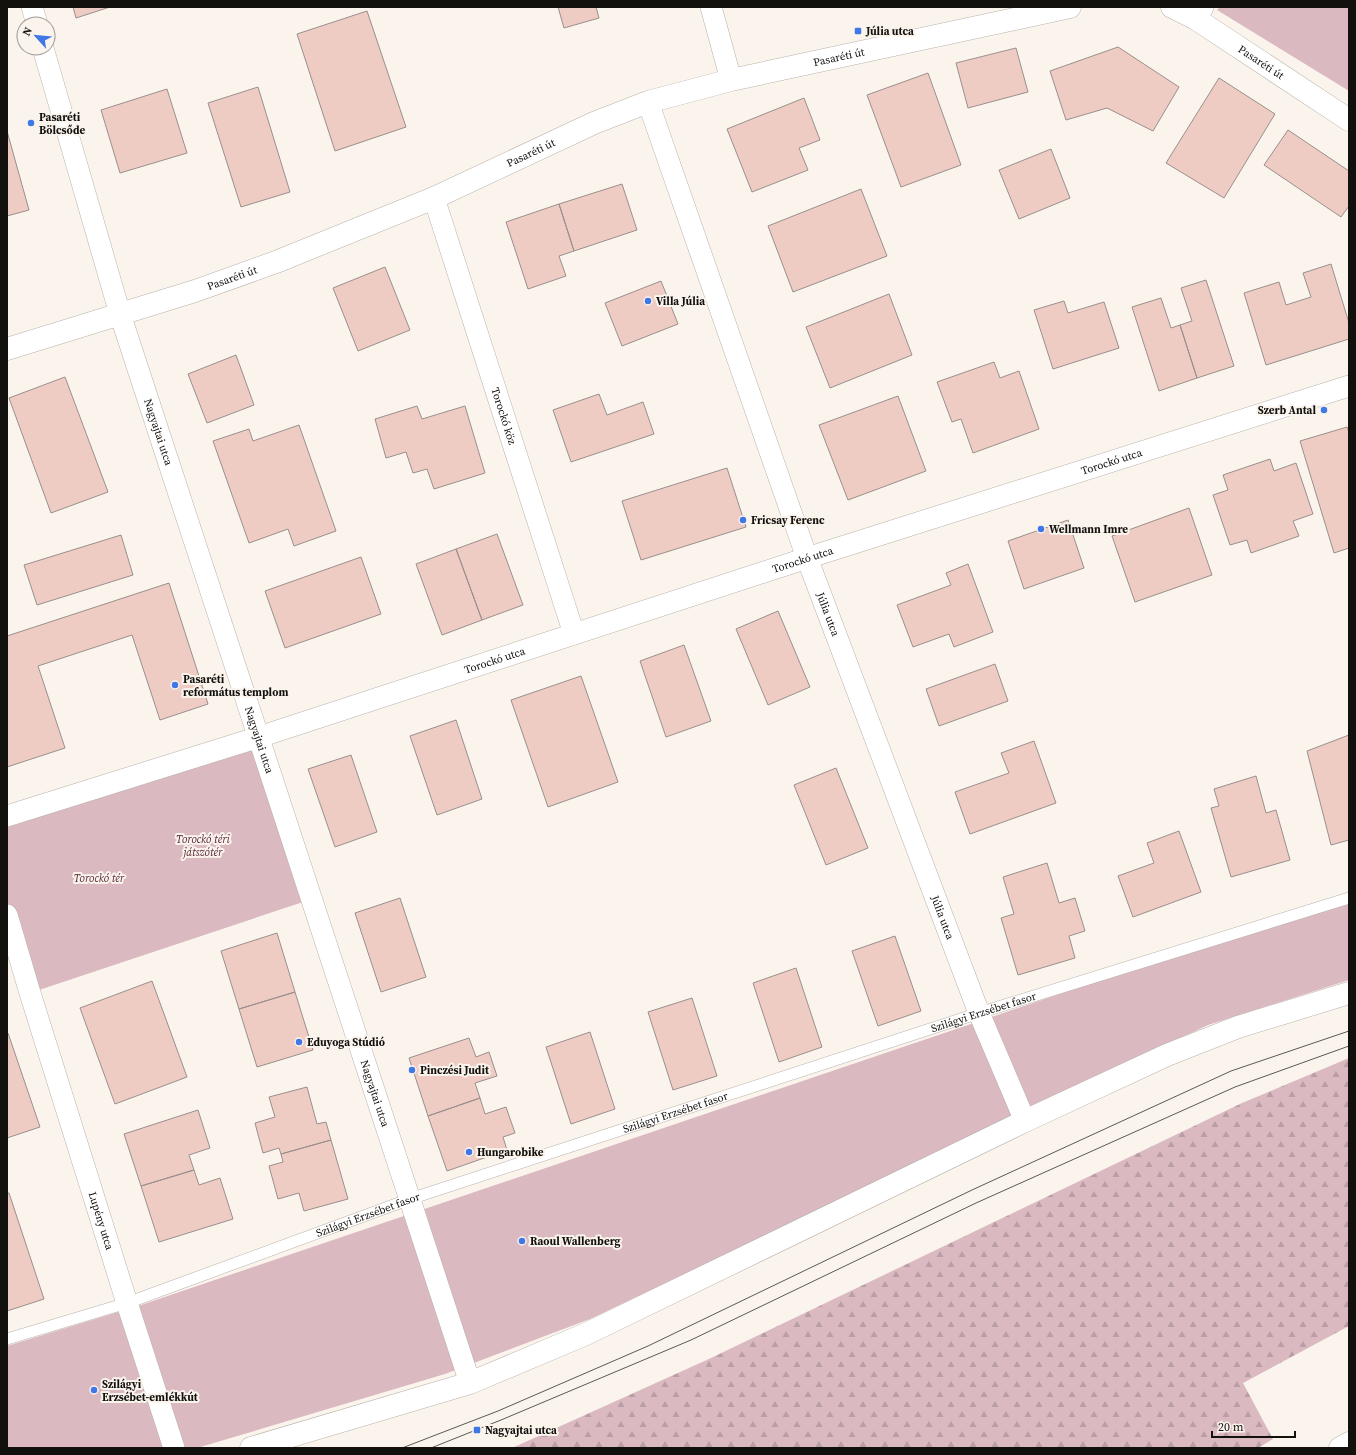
<svg xmlns="http://www.w3.org/2000/svg" width="1356" height="1455" font-family="'Source Serif 4',serif">
<style>
.forest{fill:url(#forest-firs)}
.green{fill:#dab9c1}
.building{fill:#efccc3;stroke:#998f8d}
.lines{fill:none;stroke-linecap:round;stroke-linejoin:round}
.service-casing{stroke:#b9b2ab;stroke-width:12}
.minor-casing{stroke:#b9b2ab;stroke-width:22}
.tertiary-casing{stroke:#b9b2ab;stroke-width:23}
.secondary-casing{stroke:#b9b2ab;stroke-width:23}
.service{stroke:#fff;stroke-width:11}
.minor{stroke:#fff;stroke-width:21}
.tertiary{stroke:#fff;stroke-width:22}
.secondary{stroke:#fff;stroke-width:22}
.tram{stroke:#5c5854;stroke-width:1}
.poi-dot{fill:#4077e7;stroke:#fbf4ed;stroke-width:1.5}
.labels{text-anchor:middle;stroke-width:4;stroke-linejoin:round;paint-order:stroke}
.poi-label{font-size:11px;font-weight:bold;fill:#13110e;stroke:#fbf4ed;text-anchor:start}
.street-label{font-size:11px;fill:#13110e;stroke:#fbf4ed}
.park-label{font-size:11px;font-style:italic;fill:#562736;stroke:#fbf4ed}
</style>
<defs>
<pattern id="forest-firs" width="22" height="20" patternUnits="userSpaceOnUse"><rect width="22" height="20" fill="#dab9c1"/><path d="M5 1l3.5 6h-7zM16 11l3.5 6h-7z" fill="#ba9ea5"/></pattern>
</defs>
<rect width="100%" height="100%" fill="#fbf4ed"/>
<path class="forest" d="M1349,1058V1326L1243,1383L1273,1439L1258,1448H512L711,1358L1242,1103Z"/>
<path class="green" d="M1220,7H1349V91L1217,10Z
M259,737L312,899L30,993L7,915V816Z
M1349,896V980L1208,1025L590,1319L445,1374L197,1448H7V1346L138,1306Z"/>
<path class="building" d="M73,7H110L76,18Z
M558,7H596L599,18L564,28Z
M367,11L406,127L335,151L297,34Z
M1118,47L1179,87L1153,131L1107,108L1066,120L1050,71Z
M1016,48L1028,92L968,108L956,63Z
M928,73L961,165L901,187L867,95Z
M1219,78L1275,114L1224,198L1166,163Z
M258,87L290,192L241,207L208,103Z
M167,89L187,153L120,173L101,110Z
M804,98L820,140L799,148L808,170L752,192L727,129Z
M1288,130L1349,171V206L1341,217L1264,165Z
M7,131L29,210L7,216Z
M1051,149L1070,198L1019,219L999,170Z
M622,184L637,230L574,251L559,204Z
M861,189L887,256L793,292L768,226Z
M559,204L574,251L559,256L566,276L528,289L506,222Z
M1331,264L1349,323V339L1266,365L1244,293L1279,282L1286,305L1311,297L1303,273Z
M385,267L410,330L358,351L333,288Z
M1206,280L1234,366L1197,378L1180,325L1192,321L1181,288Z
M661,281L678,324L622,346L605,303Z
M889,294L912,355L830,388L806,327Z
M1161,298L1171,328L1180,325L1197,378L1159,391L1132,307Z
M1064,301L1068,313L1104,302L1119,348L1053,369L1034,310Z
M236,355L254,405L207,423L188,374Z
M994,362L1000,378L1019,371L1039,429L973,453L961,419L952,422L937,382Z
M65,377L108,492L51,513L9,398Z
M599,394L607,415L643,402L654,434L571,462L553,410Z
M898,396L926,471L848,500L819,425Z
M417,406L422,419L465,406L485,473L434,489L427,469L413,473L406,452L386,458L375,419Z
M299,425L336,531L294,546L288,529L249,543L213,441L249,429L253,441Z
M1347,427L1349,432V548L1334,553L1300,441Z
M1270,459L1274,471L1296,463L1313,514L1293,521L1299,536L1251,553L1247,540L1230,545L1213,495L1228,490L1223,475Z
M727,468L746,527L641,560L622,501Z
M1189,508L1212,575L1135,602L1112,536Z
M1068,520L1084,568L1024,589L1008,541Z
M497,534L523,605L482,620L456,549Z
M121,535L133,575L37,605L24,565Z
M456,549L482,620L442,635L416,564Z
M361,557L381,614L285,648L265,591Z
M968,564L993,632L954,647L949,634L913,647L897,605L951,585L946,573Z
M169,583L208,704L160,720L132,635L38,666L65,748L7,767V636Z
M778,611L810,687L768,705L736,629Z
M684,645L711,721L666,737L640,661Z
M995,664L1008,701L939,726L926,689Z
M581,676L618,782L548,807L511,700Z
M456,720L482,799L437,815L410,736Z
M1349,735V840L1331,845L1307,751Z
M1034,741L1056,803L970,834L955,792L1009,773L1001,753Z
M351,755L377,832L335,847L308,769Z
M836,768L868,848L826,865L794,785Z
M1256,776L1266,813L1276,810L1290,860L1231,877L1211,808L1219,806L1214,789Z
M1179,831L1201,892L1133,917L1118,876L1154,863L1147,843Z
M1047,863L1059,903L1075,898L1085,931L1069,936L1075,958L1018,975L1001,918L1014,914L1003,877Z
M400,898L426,977L381,992L355,913Z
M277,933L295,992L239,1009L221,951Z
M895,936L921,1011L878,1026L852,951Z
M796,968L822,1047L779,1062L753,983Z
M152,981L187,1077L115,1104L80,1008Z
M295,992L313,1050L257,1067L239,1009Z
M692,998L717,1076L673,1090L648,1012Z
M590,1032L615,1109L571,1124L546,1047Z
M8,1033L40,1127L7,1138V1034Z
M469,1038L476,1057L489,1052L497,1076L475,1083L480,1098L428,1116L409,1058Z
M307,1087L317,1124L326,1122L331,1140L281,1154L279,1148L263,1153L255,1123L275,1117L269,1097Z
M480,1098L485,1114L506,1107L515,1133L503,1137L507,1150L447,1171L428,1116Z
M198,1110L210,1148L189,1155L194,1170L141,1186L124,1134Z
M331,1140L348,1199L304,1211L299,1193L278,1199L269,1166L283,1162L281,1154Z
M194,1170L199,1185L220,1178L233,1219L159,1242L141,1186Z
M7,1193H9L44,1299L7,1311Z"/>
<g class="lines">
<g class="service-casing">
<g id="service">
<path id="s1" d="M7,1339L127,1303L410,1199L584,1142L979,1013L1349,898"/>
</g>
</g>
<g class="minor-casing">
<g id="minor">
<path d="M32,7L37,24"/>
<path d="M711,7L731,80"/>
<path d="M1196,19L1203,7"/>
<path id="s2" d="M43,48L120,314L470,1383"/>
<path id="s3" d="M648,102L807,558L979,1013L1025,1121"/>
<path id="s4" d="M434,198L574,634"/>
<path id="s5" d="M7,816L259,737L807,558L1349,386"/>
<path id="s6" d="M7,915L30,993L127,1303L174,1448"/>
</g>
</g>
<g class="tertiary-casing">
<g id="tertiary">
<path id="s7" d="M1172,7L1196,19L1349,120"/>
<path id="s8" d="M7,349L195,291L276,262L434,198L594,123L648,102L731,80L1070,7"/>
<path d="M1340,1448L1349,1443"/>
</g>
</g>
<g class="secondary-casing">
<path id="secondary" d="M251,1448L470,1383L586,1334L1025,1121L1167,1055L1238,1027L1349,993"/>
</g>
<use href="#service" class="service"/>
<use href="#minor" class="minor"/>
<use href="#tertiary" class="tertiary"/>
<use href="#secondary" class="secondary"/>
<path class="tram" d="M402,1448L498,1411L648,1346L972,1190L1231,1071L1349,1031
M431,1448L501,1420L691,1340L976,1203L1235,1087L1349,1046"/>
</g>
<g class="poi-dot">
<rect x="854" y="27" width="8" height="8" rx="2"/>
<circle cx="31" cy="123" r="4"/>
<circle cx="648" cy="301" r="4"/>
<circle cx="1324" cy="410" r="4"/>
<circle cx="743" cy="520" r="4"/>
<circle cx="1041" cy="529" r="4"/>
<circle cx="175" cy="685" r="4"/>
<circle cx="299" cy="1042" r="4"/>
<circle cx="412" cy="1070" r="4"/>
<circle cx="469" cy="1152" r="4"/>
<circle cx="522" cy="1241" r="4"/>
<circle cx="94" cy="1390" r="4"/>
<rect x="473" y="1426" width="8" height="8" rx="2"/>
</g>
<g class="labels">
<g class="poi-label">
<text x="866" y="35">Júlia utca</text>
<text x="39" y="121">Pasaréti<tspan x="39" dy="13">Bölcsőde</tspan></text>
<text x="656" y="305">Villa Júlia</text>
<text x="1316" y="414" text-anchor="end">Szerb Antal</text>
<text x="751" y="524">Fricsay Ferenc</text>
<text x="1049" y="533">Wellmann Imre</text>
<text x="183" y="683">Pasaréti<tspan x="183" dy="13">református templom</tspan></text>
<text x="307" y="1046">Eduyoga Stúdió</text>
<text x="420" y="1074">Pinczési Judit</text>
<text x="477" y="1156">Hungarobike</text>
<text x="530" y="1245">Raoul Wallenberg</text>
<text x="102" y="1388">Szilágyi<tspan x="102" dy="13">Erzsébet-emlékkút</tspan></text>
<text x="485" y="1434">Nagyajtai utca</text>
</g>
<g class="street-label">
<text dy="4" stroke="none"><textPath href="#s8" startOffset="884">Pasaréti út</textPath></text>
<text dy="4" stroke="none"><textPath href="#s7" startOffset="105">Pasaréti út</textPath></text>
<text dy="4" stroke="none"><textPath href="#s8" startOffset="560">Pasaréti út</textPath></text>
<text dy="4" stroke="none"><textPath href="#s8" startOffset="236">Pasaréti út</textPath></text>
<text dy="4" stroke="none"><textPath href="#s4" startOffset="229">Torockó köz</textPath></text>
<text dy="4" stroke="none"><textPath href="#s2" startOffset="401">Nagyajtai utca</textPath></text>
<text dy="4" stroke="none"><textPath href="#s5" startOffset="1160">Torockó utca</textPath></text>
<text dy="4" stroke="none"><textPath href="#s5" startOffset="836">Torockó utca</textPath></text>
<text dy="4" stroke="none"><textPath href="#s3" startOffset="543">Júlia utca</textPath></text>
<text dy="4" stroke="none"><textPath href="#s5" startOffset="512">Torockó utca</textPath></text>
<text dy="4" stroke="none"><textPath href="#s2" startOffset="725">Nagyajtai utca</textPath></text>
<text dy="4" stroke="none"><textPath href="#s3" startOffset="867">Júlia utca</textPath></text>
<text dy="4" stroke="none"><textPath href="#s1" startOffset="1030">Szilágyi Erzsébet fasor</textPath></text>
<text dy="4" stroke="none"><textPath href="#s2" startOffset="1097">Nagyajtai utca</textPath></text>
<text dy="4" stroke="none"><textPath href="#s1" startOffset="706">Szilágyi Erzsébet fasor</textPath></text>
<text dy="4" stroke="none"><textPath href="#s1" startOffset="382">Szilágyi Erzsébet fasor</textPath></text>
<text dy="4" stroke="none"><textPath href="#s6" startOffset="320">Lupény utca</textPath></text>
</g>
<g class="park-label">
<text x="203" y="843">Torockó téri<tspan x="203" dy="13">játszótér</tspan></text>
<text x="99" y="882">Torockó tér</text>
</g>
</g>
<rect width="1356" height="1455" fill="none" stroke="#13110e" stroke-width="16"/>
<g transform="translate(36 36) rotate(297)"><circle r="19" fill="#fbf4ed" stroke="#9e9994"/>
<path d="M0-3L7 15L0 10L-7 15Z" fill="#4077e7"/>
<text y="-6" font-size="11" font-weight="bold" text-anchor="middle" fill="#13110e">N</text>
</g>
<path d="M1212 1431v6h83v-6" fill="none" stroke="#13110e" stroke-width="2"/>
<text x="1218" y="1431" font-size="12" fill="#13110e" stroke="#fbf4ed" stroke-width="3" paint-order="stroke">20 m</text>
</svg>
